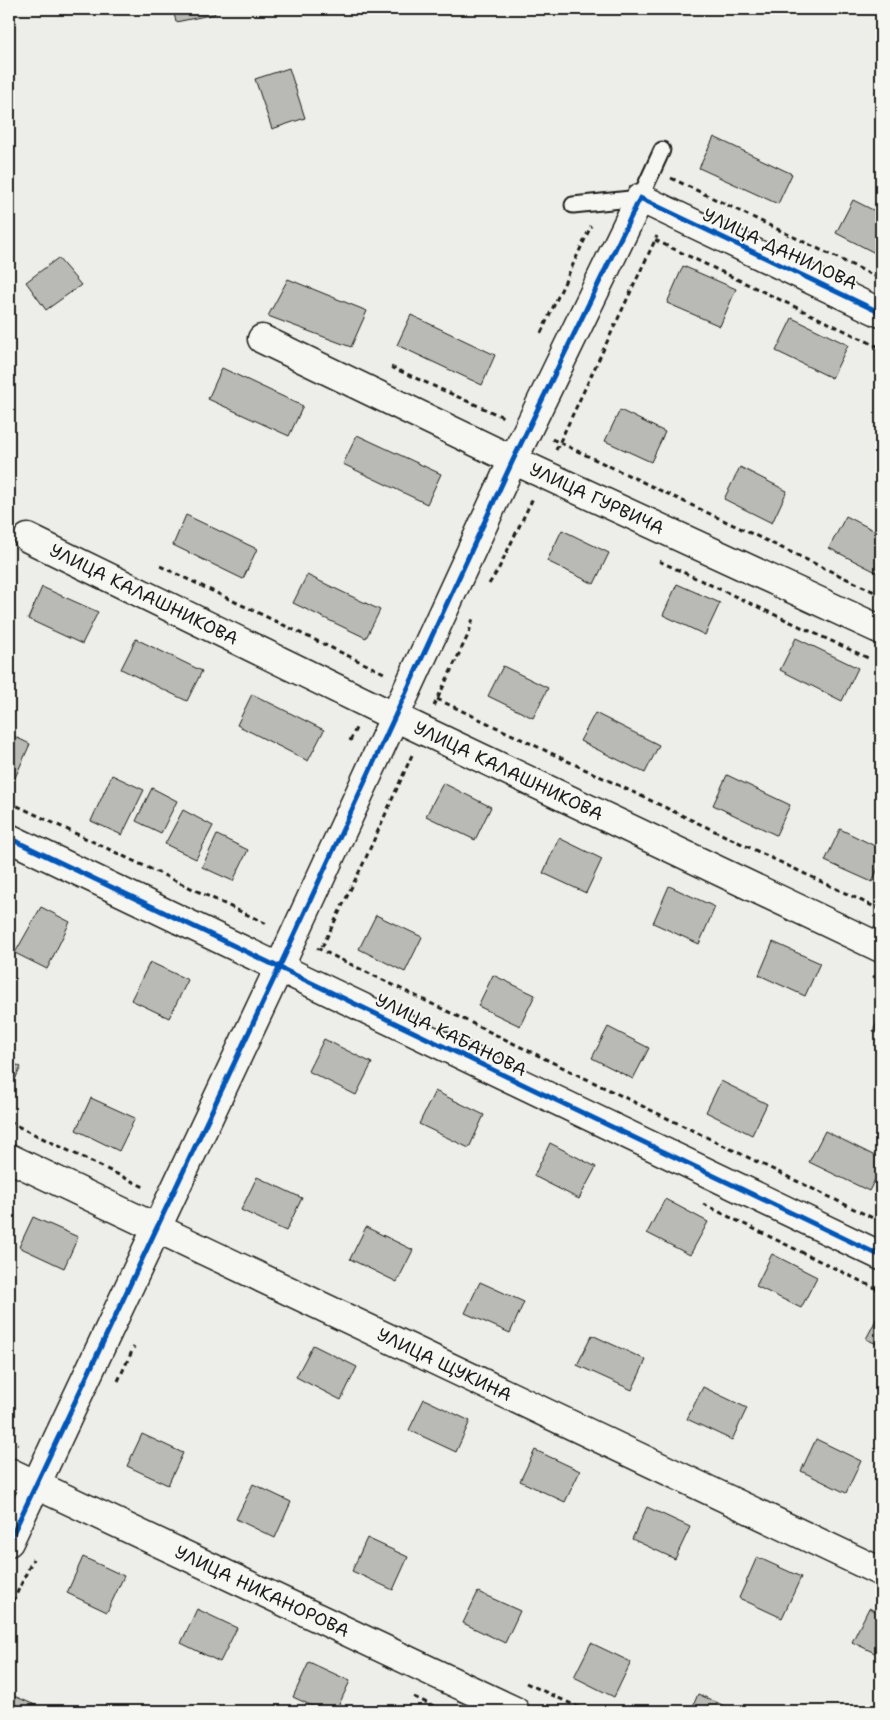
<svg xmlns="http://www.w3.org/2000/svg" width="890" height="1720" font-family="'Shantell Sans',sans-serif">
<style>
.building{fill:#b9b9b6;stroke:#1c1c1c}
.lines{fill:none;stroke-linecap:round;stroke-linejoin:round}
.service-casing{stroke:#1c1c1c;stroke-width:19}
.minor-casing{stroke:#1c1c1c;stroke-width:31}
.path{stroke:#1c1c1c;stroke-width:3;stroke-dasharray:5 4;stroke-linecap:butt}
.service{stroke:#f6f6f2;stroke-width:15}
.minor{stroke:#f6f6f2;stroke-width:28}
.cycleway-casing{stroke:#f6f6f2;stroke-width:8}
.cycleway{stroke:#0057b8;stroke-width:5}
.labels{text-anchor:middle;stroke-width:4;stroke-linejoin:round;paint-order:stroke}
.street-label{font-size:18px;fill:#1c1c1c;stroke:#f6f6f2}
</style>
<rect width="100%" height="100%" fill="#edede9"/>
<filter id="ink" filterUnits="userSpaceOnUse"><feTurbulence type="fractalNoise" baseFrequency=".02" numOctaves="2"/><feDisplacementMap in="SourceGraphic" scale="10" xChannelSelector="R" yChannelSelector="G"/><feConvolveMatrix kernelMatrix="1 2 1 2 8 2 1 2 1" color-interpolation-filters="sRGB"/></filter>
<g filter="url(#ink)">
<path class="building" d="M173,9H214L215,14L176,22Z
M289,68L305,118L272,129L255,79Z
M714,137L792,174L778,204L699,168Z
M853,200L881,214V256L836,233Z
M58,258L81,285L46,310L26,282Z
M683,266L736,289L720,326L667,303Z
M288,279L367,311L351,347L268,316Z
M411,315L495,355L482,385L397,345Z
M792,318L848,345L832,378L776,351Z
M222,368L303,406L289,436L208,399Z
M620,410L665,432L651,462L605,441Z
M357,435L441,474L427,504L343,464Z
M740,467L787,491L772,523L724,499Z
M186,515L257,549L243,579L173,545Z
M846,516L881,534V562L876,572L829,548Z
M562,530L609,553L594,584L547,561Z
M307,575L380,610L366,638L293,603Z
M677,584L720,603L705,635L663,615Z
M42,587L98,612L82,644L28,619Z
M796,638L858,668L842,701L780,670Z
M136,639L202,671L187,701L121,669Z
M503,666L548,688L533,718L488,696Z
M252,694L324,730L308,761L237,725Z
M595,713L659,745L645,773L580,741Z
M9,734L30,744L14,780L9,778Z
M112,775L144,790L122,835L91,821Z
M727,775L790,805L776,835L713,805Z
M443,783L491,807L475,840L426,816Z
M152,788L177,801L161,833L136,821Z
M183,810L213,826L196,859L165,844Z
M840,829L881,849V862L872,882L825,861Z
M217,835L248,850L233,881L202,867Z
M559,838L602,859L586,893L543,873Z
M669,886L715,907L699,944L653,923Z
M41,907L70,922L47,969L15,953Z
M376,915L422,937L405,972L359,949Z
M773,942L820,963L805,996L759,975Z
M150,962L188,980L169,1018L131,1000Z
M493,975L535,995L520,1026L478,1006Z
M881,1014V1035L873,1031Z
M608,1027L649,1048L633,1079L592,1058Z
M324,1039L372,1063L356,1095L308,1071Z
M9,1061L21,1067L9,1092Z
M721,1081L767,1104L752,1135L706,1112Z
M435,1091L484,1115L469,1148L419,1124Z
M91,1098L135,1118L119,1151L76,1130Z
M825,1131L881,1159V1168L869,1191L809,1162Z
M550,1143L596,1167L579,1199L534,1176Z
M257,1177L302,1198L286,1231L241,1210Z
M665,1199L708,1222L690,1255L647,1233Z
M33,1217L78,1237L64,1268L19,1247Z
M366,1227L413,1250L397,1282L350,1259Z
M772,1254L817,1277L801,1308L756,1286Z
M480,1282L524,1302L510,1333L465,1313Z
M881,1310V1346L866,1339Z
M592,1335L646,1360L632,1390L577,1365Z
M313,1345L357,1367L341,1400L296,1377Z
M703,1387L747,1408L732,1440L687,1419Z
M424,1399L470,1421L456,1452L409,1430Z
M142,1434L183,1453L168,1485L127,1466Z
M816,1439L861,1461L846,1493L801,1471Z
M535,1450L580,1471L565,1502L520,1481Z
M253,1484L291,1502L275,1538L236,1519Z
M647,1507L690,1527L675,1559L632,1539Z
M367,1538L408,1557L393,1590L352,1571Z
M83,1557L124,1576L107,1612L67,1593Z
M757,1557L801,1577L782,1618L739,1598Z
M478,1592L520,1611L505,1643L463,1623Z
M869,1608L881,1614V1656L852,1642Z
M197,1609L237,1628L220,1662L181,1643Z
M591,1643L631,1662L614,1697L574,1677Z
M309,1662L350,1681L336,1711H323L293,1697Z
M698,1694L736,1711H691Z
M14,1696L49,1711H9Z"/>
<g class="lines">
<g class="service-casing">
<path id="service" d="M573,205L640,198L662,150"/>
</g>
<g class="minor-casing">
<g id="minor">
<path id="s1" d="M262,339L513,460L879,629"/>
<path id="s2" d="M28,538L395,717L881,948"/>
<path d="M9,838L881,1256"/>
<path id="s3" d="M9,1158L881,1572"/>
<path id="s4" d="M9,1472L515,1711"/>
<path d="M9,1542L279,968L513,460L640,198L881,313"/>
</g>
</g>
<path class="path" d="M671,178L881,279
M655,240L881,348
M541,333L591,226
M391,367L503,417
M552,439L881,595
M556,450L657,236
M659,561L868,658
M160,566L384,673
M489,584L498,570L533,498
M437,699L881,910
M434,706L469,633L473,618
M350,741L356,728
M9,802L269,925
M322,947L364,862L412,755
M317,948L881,1222
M873,976L881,980
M9,1122L146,1188
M703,1204L881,1291
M118,1381L134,1347
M9,1440L18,1444
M9,1610L33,1559
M526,1683L587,1711
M414,1697L445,1711"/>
<use href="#service" class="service"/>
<use href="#minor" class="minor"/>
<g class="cycleway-casing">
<path id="cycleway" d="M9,838L881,1256
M9,1542L279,968L513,460L640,198L881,313"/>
</g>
<use href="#cycleway" class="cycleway"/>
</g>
</g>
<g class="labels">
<g class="street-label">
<text transform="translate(780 249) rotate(25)" y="6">УЛИЦА ДАНИЛОВА</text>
<text dy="6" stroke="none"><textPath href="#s1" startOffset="371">УЛИЦА ГУРВИЧА</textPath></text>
<text dy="6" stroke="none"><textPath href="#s2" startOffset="129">УЛИЦА КАЛАШНИКОВА</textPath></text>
<text dy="6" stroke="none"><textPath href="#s2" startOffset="534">УЛИЦА КАЛАШНИКОВА</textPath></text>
<text transform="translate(451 1035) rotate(26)" y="6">УЛИЦА КАБАНОВА</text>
<text dy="6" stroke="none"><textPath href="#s3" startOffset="482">УЛИЦА ЩУКИНА</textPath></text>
<text dy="6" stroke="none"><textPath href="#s4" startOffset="280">УЛИЦА НИКАНОРОВА</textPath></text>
</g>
</g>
<rect width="890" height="1720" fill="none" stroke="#f6f6f2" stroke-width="30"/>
<rect x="15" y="15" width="860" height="1690" fill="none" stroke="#1c1c1c" stroke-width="2" filter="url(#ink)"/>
</svg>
